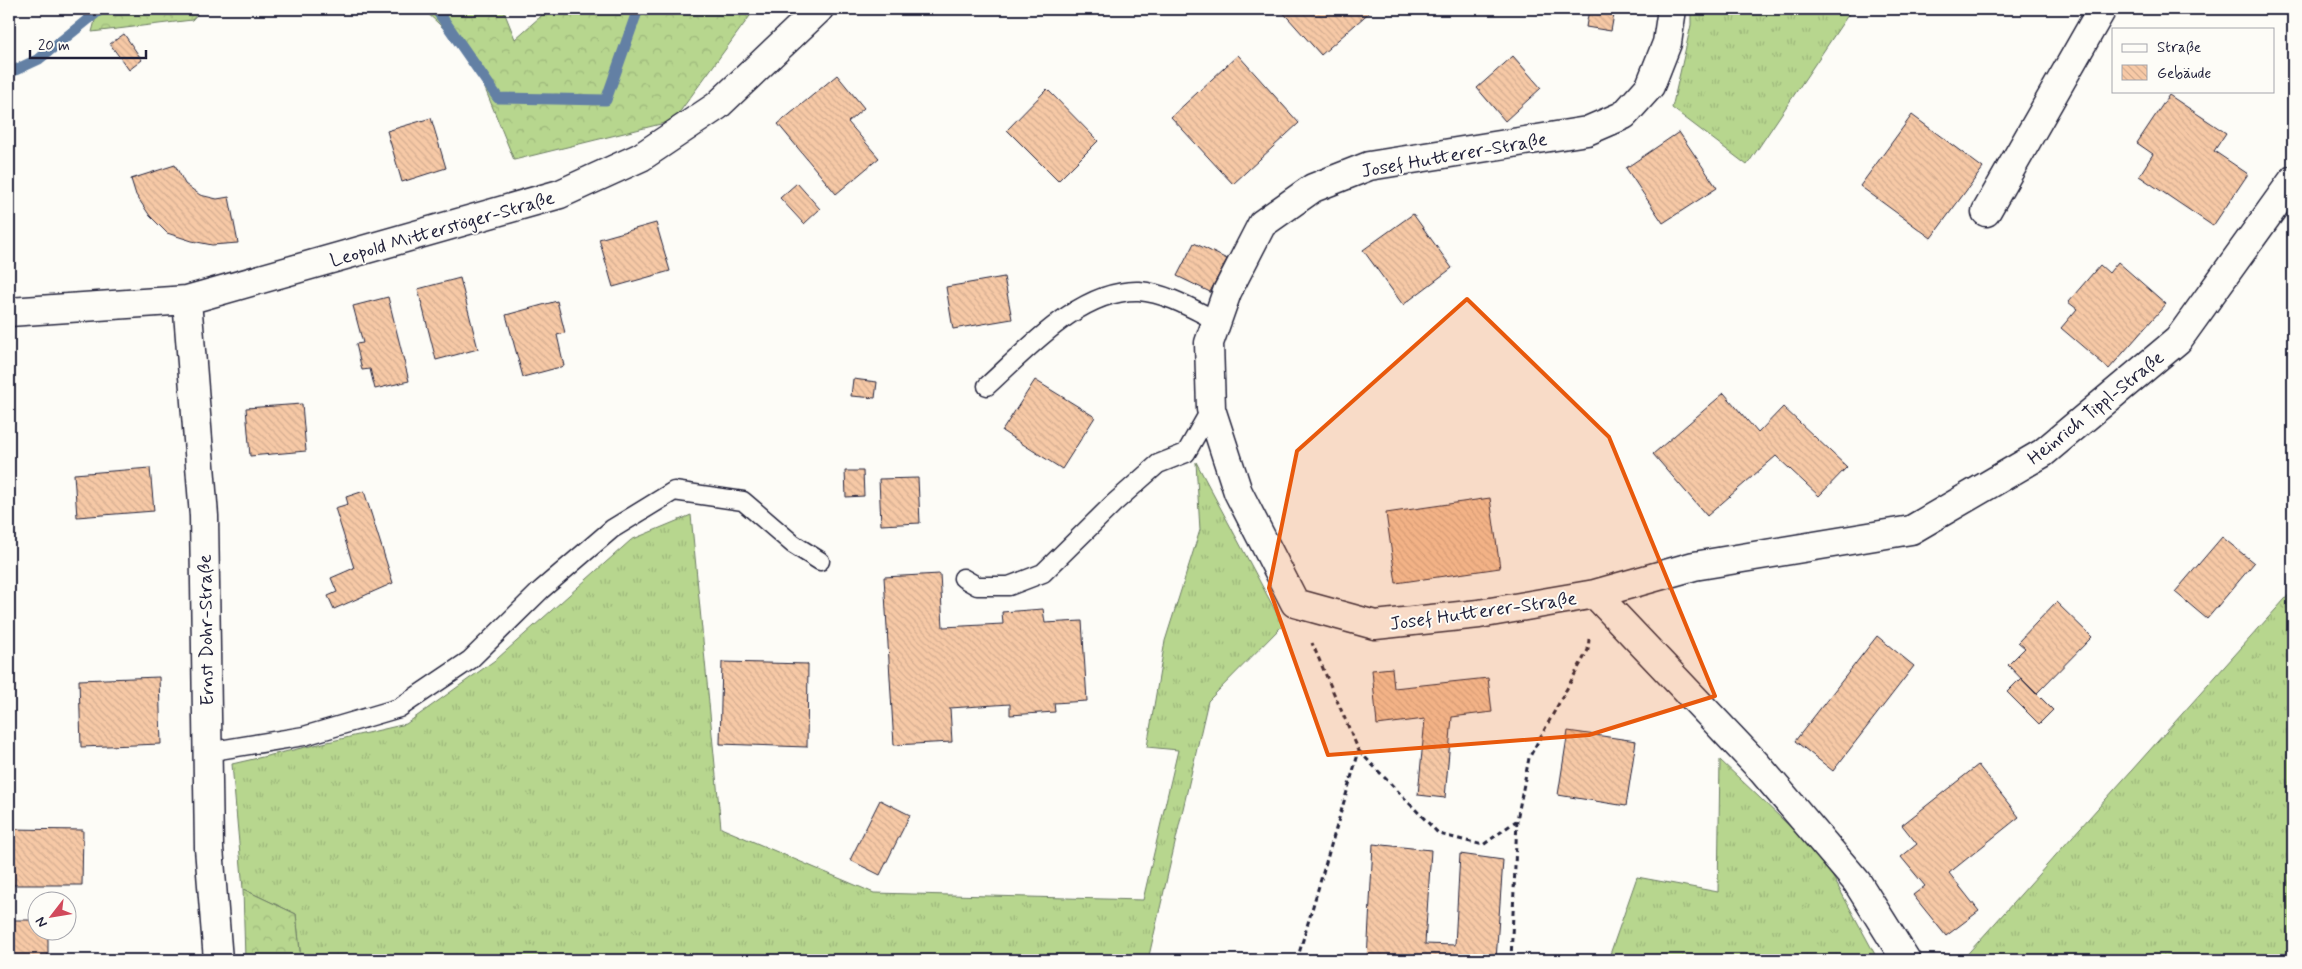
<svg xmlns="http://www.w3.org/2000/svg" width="2302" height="969" font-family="Mynerve,sans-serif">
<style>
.grass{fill:url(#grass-tufts);stroke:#6c7c64}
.forest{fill:url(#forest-crowns);stroke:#6c7c64}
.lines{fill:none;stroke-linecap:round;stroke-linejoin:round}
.stream{stroke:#6480a4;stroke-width:11}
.building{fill:url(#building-back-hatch);stroke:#22223b}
.lane-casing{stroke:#22223b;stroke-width:21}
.street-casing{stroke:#22223b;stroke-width:31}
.path{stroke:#22223b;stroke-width:3;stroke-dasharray:5 4;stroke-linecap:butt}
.lane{stroke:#fdfcf7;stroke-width:18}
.street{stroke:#fdfcf7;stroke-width:28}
.marked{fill:#e8590c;fill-opacity:0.2;stroke:#e8590c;stroke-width:4;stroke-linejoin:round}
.labels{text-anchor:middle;stroke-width:4;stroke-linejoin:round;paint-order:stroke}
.street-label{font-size:19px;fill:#22223b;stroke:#fdfcf7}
</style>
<defs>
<pattern id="grass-tufts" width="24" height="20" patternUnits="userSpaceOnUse" patternTransform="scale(1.25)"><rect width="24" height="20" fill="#b7d68e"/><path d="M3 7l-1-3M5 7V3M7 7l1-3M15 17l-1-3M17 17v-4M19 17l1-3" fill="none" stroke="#9db77b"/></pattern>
<pattern id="forest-crowns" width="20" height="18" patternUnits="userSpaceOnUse" patternTransform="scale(1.25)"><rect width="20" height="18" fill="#b7d68e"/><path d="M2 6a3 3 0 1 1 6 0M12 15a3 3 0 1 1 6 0" fill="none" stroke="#9db77b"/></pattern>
<pattern id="building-back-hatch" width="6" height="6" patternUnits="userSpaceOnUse" patternTransform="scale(1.25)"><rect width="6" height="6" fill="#f7c9a6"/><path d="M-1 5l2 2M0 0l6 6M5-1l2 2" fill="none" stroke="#d3ac90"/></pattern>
</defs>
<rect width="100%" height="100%" fill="#fdfcf7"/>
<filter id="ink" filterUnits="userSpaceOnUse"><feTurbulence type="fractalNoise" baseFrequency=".02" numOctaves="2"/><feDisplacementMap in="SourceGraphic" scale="10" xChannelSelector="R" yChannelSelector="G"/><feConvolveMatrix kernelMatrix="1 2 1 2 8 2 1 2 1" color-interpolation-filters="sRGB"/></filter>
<g filter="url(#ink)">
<path class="grass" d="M1691,9H1852L1747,165L1672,108L1691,25Z
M1196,462L1283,625L1208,701L1148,960H301L296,914L243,889L232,764L406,724L498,658L631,540L691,515L721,828L874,893L1143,900L1178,750L1147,747L1165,641L1200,530Z
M2293,590V960H1962Z
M1720,760L1822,857L1878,960H1608L1637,877L1718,892Z"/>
<path class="forest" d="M98,9H202L192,20L92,32Z
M423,9H503L515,39L549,9H755L673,121L514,160L471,54Z
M243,889L296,914L301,960H245Z"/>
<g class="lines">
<path class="stream" d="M436,9L498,98L606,100L638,9
M9,73L39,59L101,9"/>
</g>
<path class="building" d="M1280,9H1373L1321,55Z
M1589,9H1615L1611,31L1586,27Z
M124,34L142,60L129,70L110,44Z
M1238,55L1299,123L1233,184L1171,117Z
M1513,56L1541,88L1505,121L1477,88Z
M837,75L864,108L848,122L879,158L836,194L778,124Z
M1047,89L1098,141L1058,181L1007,130Z
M2169,95L2226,133L2214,151L2248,174L2213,226L2139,176L2153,154L2137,143Z
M1912,115L1983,168L1931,238L1860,186Z
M431,118L446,168L402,182L387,131Z
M1679,132L1717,188L1663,223L1626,168Z
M175,165L185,184L200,195L217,199L229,197L238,243L212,245L192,241L167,233L150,216L136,195L131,179Z
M797,183L820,209L804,224L780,198Z
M1413,214L1452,268L1403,305L1363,250Z
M656,223L670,271L613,287L599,239Z
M1194,243L1227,259L1210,292L1177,276Z
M2118,262L2166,304L2109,369L2061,328L2077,309L2068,302L2100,265L2109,273Z
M1004,277L1012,319L953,329L946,287Z
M460,278L478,349L436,360L418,289Z
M388,297L409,381L375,389L370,369L362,370L356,344L363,343L353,306Z
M557,301L565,333L557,335L564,366L523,377L506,315Z
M853,379L877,382L875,398L851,396Z
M1035,380L1095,417L1062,469L1002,431Z
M1724,393L1758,433L1783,407L1847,467L1819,496L1776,456L1707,516L1653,454Z
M302,404L306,451L250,456L246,408Z
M150,468L154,511L77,517L74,474Z
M845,471H863L864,496L846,497Z
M918,478L920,523L881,525L879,479Z
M364,491L393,583L334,609L328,596L337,592L331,578L354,568L335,508L348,504L346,497Z
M1490,498L1500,568L1396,583L1386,513Z
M2222,537L2254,563L2207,619L2175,592Z
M940,574L943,627L1003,624L1002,612L1043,609L1045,623L1082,621L1087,701L1054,703L1055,712L1010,715V704L950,708L952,742L894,745L884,577Z
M2056,602L2092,637L2036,694L2008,665L2025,648L2018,642Z
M1877,636L1914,666L1833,771L1795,741Z
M722,662L808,664L807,747L720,744Z
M1392,668L1394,688L1488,678L1492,712L1452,717L1445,798L1418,795L1425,719L1377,725L1372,670Z
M159,677L161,744L81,747L79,680Z
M2021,678L2053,710L2039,724L2007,692Z
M1568,731L1636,741L1626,806L1558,795Z
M1978,765L2019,817L1949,873L1979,911L1946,936L1913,895L1925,886L1901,857L1917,844L1902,825Z
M880,800L910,815L880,875L850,860Z
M9,829L83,830L82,885H9Z
M1373,844L1431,850L1425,944L1455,945L1460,854L1503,860L1496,960H1367Z
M9,920H38V932H48V960H9Z"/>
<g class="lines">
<g class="lane-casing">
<path id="lane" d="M987,386C1027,350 1080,289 1139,291C1166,293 1193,309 1217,321
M963,578L977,586H1009L1043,573L1113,504L1158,464L1186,453L1211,409
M207,752L304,736L399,708L470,660L541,590L612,529L674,491L743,501L793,544L820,561"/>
</g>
<g class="street-casing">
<path id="street" d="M1672,9L1667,43L1650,86L1624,115L1587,131L1369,166L1313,188L1262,224L1227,292L1209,343L1211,409L1238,492L1295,603L1375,625L1479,614L1595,594L1758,766L1857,882L1906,960
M1986,212L2102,9
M187,300L204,516L209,848L218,960
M9,312L187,300L560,194L641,157L717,106L819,9
M1595,594L1694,566L1911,530L2043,453L2178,340L2293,180"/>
</g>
<path class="path" d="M1359,751L1439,834L1483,845L1516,821
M1297,960L1359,751L1312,643
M1511,960L1517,820L1529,758L1588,650L1589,639"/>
<use href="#lane" class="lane"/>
<use href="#street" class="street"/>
</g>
</g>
<path class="marked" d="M1467,299L1609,437L1715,696L1589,735L1328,755L1269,588L1297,451Z"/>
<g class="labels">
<g class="street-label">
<text transform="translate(1454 154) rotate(-10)" y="7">Josef Hutterer-Straße</text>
<text transform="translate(442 228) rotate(-16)" y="7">Leopold Mitterstöger-Straße</text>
<text transform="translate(2095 407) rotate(-39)" y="7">Heinrich Tippl-Straße</text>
<text transform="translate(1483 610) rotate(-8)" y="7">Josef Hutterer-Straße</text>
<text transform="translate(205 630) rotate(-91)" y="7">Ernst Dohr-Straße</text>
</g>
</g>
<rect width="2302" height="969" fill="none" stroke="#fdfcf7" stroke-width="30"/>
<rect x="15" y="15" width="2272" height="939" fill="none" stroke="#22223b" stroke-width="2" filter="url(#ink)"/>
<rect x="2112" y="28" width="162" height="65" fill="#fdfcf7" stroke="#a5a5ac"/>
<rect x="2122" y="44" width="25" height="8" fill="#fdfcf7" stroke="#a5a5ac"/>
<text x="2157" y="52" font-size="15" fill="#22223b">Straße</text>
<rect x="2122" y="65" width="25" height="15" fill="url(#building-back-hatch)" stroke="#a5a5ac"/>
<text x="2157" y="78" font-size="15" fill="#22223b">Gebäude</text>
<g transform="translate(52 916) rotate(239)"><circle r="24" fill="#fdfcf7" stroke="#a5a5ac"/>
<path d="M0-4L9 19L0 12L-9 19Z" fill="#d1495b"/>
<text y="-8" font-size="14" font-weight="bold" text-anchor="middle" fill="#22223b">N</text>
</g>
<path d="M30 50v8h116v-8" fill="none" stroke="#22223b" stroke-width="2.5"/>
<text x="38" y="50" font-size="15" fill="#22223b" stroke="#fdfcf7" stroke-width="4" paint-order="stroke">20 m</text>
</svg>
